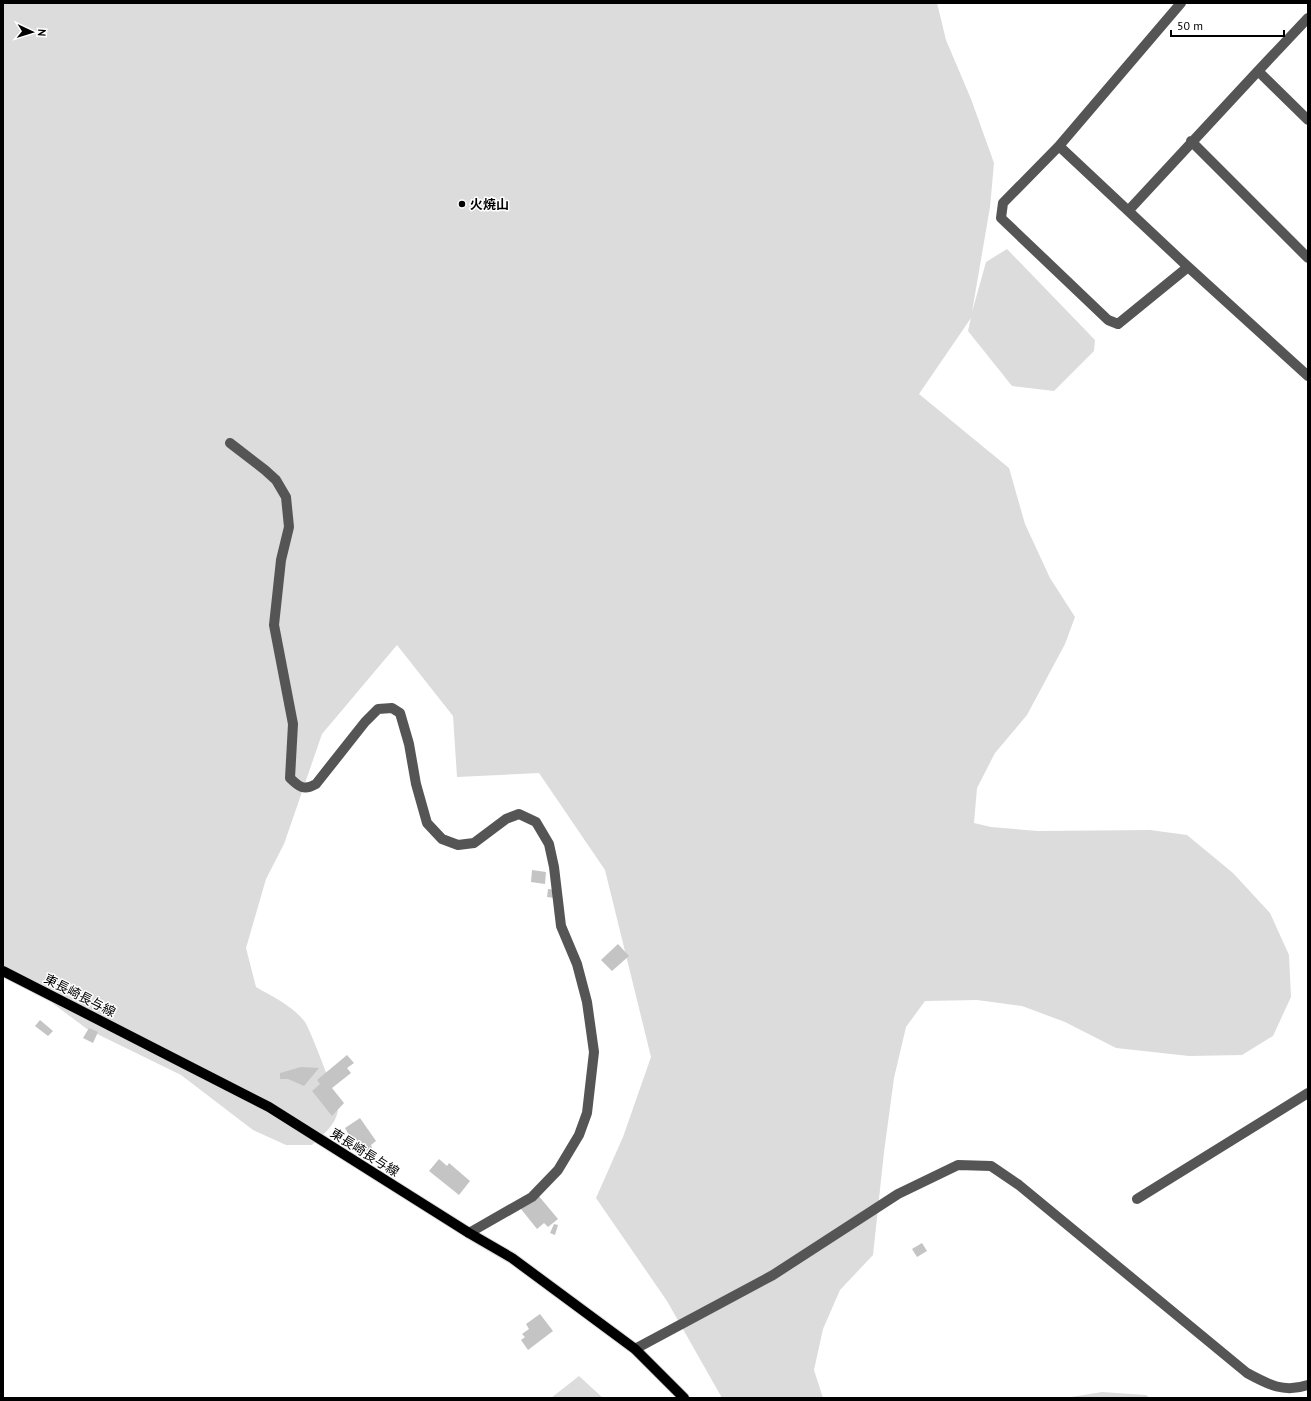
<svg xmlns="http://www.w3.org/2000/svg" width="1311" height="1401" font-family="'PT Sans','Noto Sans JP',sans-serif">
<style>
.green{fill:#dcdcdc}
.building{fill:#c4c4c4}
.lines{fill:none;stroke-linecap:round;stroke-linejoin:round}
.major-casing{stroke:#dbdbdb;stroke-width:12}
.minor{stroke:#555;stroke-width:10}
.major{stroke:#000;stroke-width:10}
.poi-dot{fill:#000;stroke:#fff;stroke-width:1.5}
.labels{text-anchor:middle;stroke-width:3;stroke-linejoin:round;paint-order:stroke}
.poi-label{font-size:13px;font-weight:bold;fill:#000;stroke:#fff;text-anchor:start}
.street-label{font-size:13px;fill:#000;stroke:#fff}
</style>
<rect width="100%" height="100%" fill="#fff"/>
<path class="green" d="M3,3H937L946,40L971,99L994,163L990,207L972,312L986,262L1007,249L1095,340L1094,351L1054,391L1012,386L968,331L971,318L919,394L1009,468L1025,524L1050,578L1075,617L1065,644L1027,715L995,753L977,788L974,823L991,827L1038,831L1150,830L1187,835L1233,873L1270,913L1289,955L1291,997L1273,1036L1242,1055L1189,1056L1116,1048L1065,1022L1022,1006L977,1000L925,1001L906,1027L894,1078L884,1152L873,1255L840,1290L823,1329L814,1370L823,1398H722L667,1301L596,1198L623,1137L651,1057L605,870L539,773L457,777L453,716L397,645L322,734L284,844L266,879L246,948L256,987C273,997 293,1006 305,1022C310,1029 338,1101 338,1109C337,1124 322,1136 312,1145H286L253,1130L181,1075L87,1029L3,966Z
M579,1376L603,1398H551Z
M1102,1392L1146,1395L1150,1398H1065Z"/>
<path class="building" d="M532,870L546,872L545,884L531,882Z
M548,889L556,890L555,898L547,897Z
M618,944L629,956L612,971L601,960Z
M40,1020L53,1031L48,1036L35,1026Z
M89,1028L98,1032L93,1043L83,1038Z
M347,1055L354,1063L347,1068L351,1073L332,1088L344,1103L332,1116L312,1091L320,1084L317,1080Z
M301,1067L319,1068L304,1086L288,1079H280V1073Z
M360,1118L376,1141L371,1145L372,1148L365,1153L355,1138L352,1140L345,1128Z
M439,1159L447,1166L449,1163L470,1181L459,1195L429,1171Z
M538,1195L558,1219L548,1227L544,1223L537,1229L521,1209Z
M554,1224L558,1225L555,1235L550,1233Z
M922,1243L927,1251L917,1257L912,1249Z
M540,1314L553,1331L528,1350L521,1340L525,1337L522,1334L529,1329L526,1324Z"/>
<g class="lines">
<g class="major-casing">
<path id="major" d="M3,971L269,1107L469,1233L512,1258L635,1349L684,1398"/>
</g>
<path class="minor" d="M1181,3L1059,146L1003,203L1001,218L1108,320L1118,324L1188,267
M1258,71L1308,18
M1191,141L1308,258
M1059,146L1186,265L1308,376
M1129,210L1258,71L1308,120
M230,443L265,470L276,480L286,497L289,527L281,560L274,625L293,724L290,778C299,787 304,791 316,784L365,722L378,709L392,708L400,713L409,744L416,784L427,823L442,839L458,845L474,843L506,819L519,814L536,822L549,844L554,867L561,926L577,964L587,1002L594,1052L587,1113L579,1135L558,1170L532,1197L469,1233
M1137,1199L1308,1093
M635,1349L773,1275L898,1194L958,1165L991,1166L1019,1185L1247,1373C1269,1385 1284,1393 1308,1385"/>
<use href="#major" class="major"/>
</g>
<circle class="poi-dot" cx="462" cy="204" r="4"/>
<g class="labels">
<g class="poi-label">
<text x="470" y="209">火焼山</text>
</g>
<g class="street-label">
<text transform="translate(80 995) rotate(27)" y="5">東長崎長与線</text>
<text transform="translate(365 1152) rotate(32)" y="5">東長崎長与線</text>
</g>
</g>
<rect width="1311" height="1401" fill="none" stroke="#000000" stroke-width="8"/>
<g transform="translate(32 32) rotate(94)" stroke="#ffffff" stroke-width="3" paint-order="stroke">
<path d="M0-3L7 15L0 10L-7 15Z" fill="#000000"/>
<text y="-6" font-size="11" font-weight="bold" text-anchor="middle" fill="#000000">N</text>
</g>
<path d="M1171 30v6h113v-6" fill="none" stroke="#000000" stroke-width="2"/>
<text x="1177" y="30" font-size="12" fill="#000000" stroke="#ffffff" stroke-width="3" paint-order="stroke">50 m</text>
</svg>
